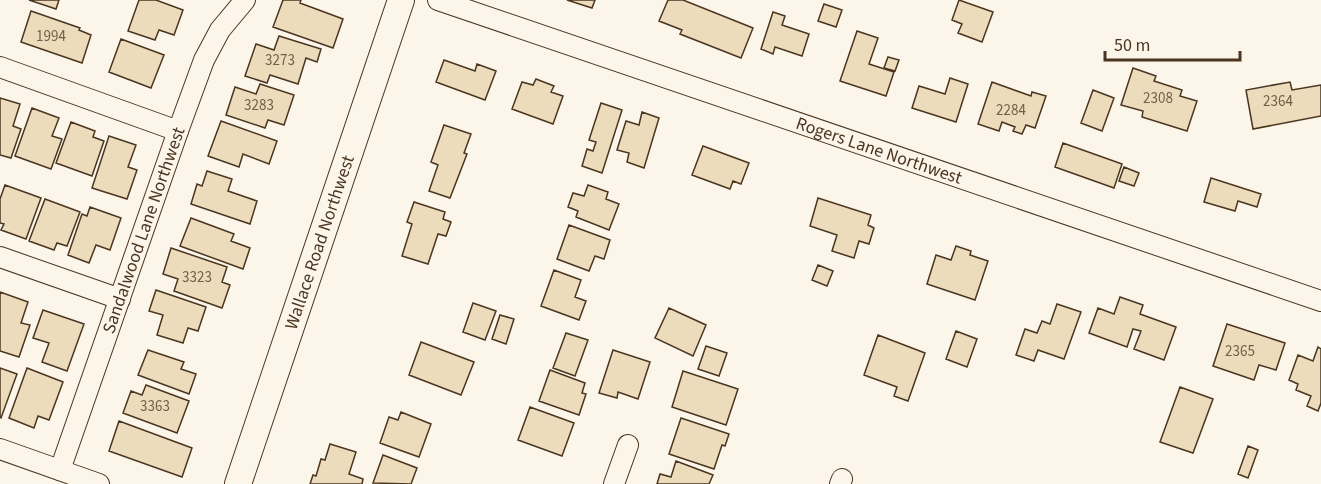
<svg xmlns="http://www.w3.org/2000/svg" width="1321" height="484" font-family="'Source Sans 3',sans-serif">
<style>
.building{fill:#ecdcbc;stroke:#4a3520;stroke-width:1.5}
.lines{fill:none;stroke-linecap:round;stroke-linejoin:round}
.minor-casing{stroke:#4a3520;stroke-width:22}
.major-casing{stroke:#4a3520;stroke-width:28}
.minor{stroke:#fbf6e9;stroke-width:20}
.major{stroke:#fbf6e9;stroke-width:26}
.labels{text-anchor:middle;stroke-width:4.5;stroke-linejoin:round;paint-order:stroke}
.number-label{font-size:15px;fill:#725f47}
.street-label{font-size:18px;fill:#4a3520;stroke:#fbf6e9}
</style>
<rect width="100%" height="100%" fill="#fbf6e9"/>
<path class="building" d="M29,0H59L56,9Z
M139,0H156L183,10L174,35L159,30L155,40L128,31Z
M283,0H301L300,3L343,19L333,48L273,27Z
M567,0H595L592,8Z
M668,0H683L753,28L741,58L680,34L682,30L659,21Z
M959,0L993,12L982,42L958,33L962,24L952,20Z
M824,4L842,10L836,27L818,21Z
M31,11L80,28L79,30L91,35L82,63L21,42Z
M773,12L785,16L782,25L809,34L802,56L775,47L773,54L761,49Z
M857,31L878,38L869,64L894,72L886,96L840,81Z
M279,36L321,49L317,62L306,58L298,84L270,75L267,83L245,76L256,44L274,50Z
M121,39L164,55L151,88L109,72Z
M888,57L899,60L895,71L884,68Z
M444,60L475,71L477,64L496,71L485,100L436,82Z
M1133,68L1156,76L1154,81L1182,90L1180,96L1197,101L1187,131L1142,117L1143,111L1121,105Z
M950,78L968,84L956,122L912,108L919,86L945,94Z
M536,79L554,86L551,92L563,96L553,124L512,109L522,82L533,85Z
M992,82L1031,96L1032,92L1046,96L1035,128L1026,125L1022,134L1013,131L1015,127L1002,122L999,131L978,124Z
M1290,82L1292,90L1321,85V116L1253,129L1246,90Z
M260,84L294,95L284,125L268,120L265,128L226,115L235,87L256,94Z
M1093,90L1114,98L1102,131L1081,123Z
M0,98L20,104L13,126L21,129L11,158L0,155Z
M601,103L622,110L602,173L582,166L587,149L593,151L596,142L589,140Z
M32,108L59,118L52,136L62,139L51,169L15,156Z
M642,112L659,118L644,168L627,162L629,153L617,150L626,121L639,125Z
M221,121L277,141L269,164L243,154L239,167L208,156Z
M71,122L95,131L93,137L104,141L92,176L56,163Z
M444,125L471,134L464,153L467,154L450,198L429,191L438,165L431,162Z
M109,136L136,145L128,167L137,170L127,199L92,188Z
M1063,143L1122,164L1114,188L1055,167Z
M703,146L749,163L741,184L733,181L730,189L692,175Z
M1124,167L1139,173L1134,186L1119,181Z
M207,171L232,179L228,191L257,201L250,224L191,204L197,184L202,186Z
M1211,178L1261,194L1257,207L1238,201L1235,211L1204,202Z
M5,185L41,198L26,239L1,230L4,224L0,223V199Z
M588,185L608,192L606,199L619,204L609,230L576,217L578,211L568,207L573,193L584,196Z
M818,198L871,215L868,225L874,228L869,244L859,241L854,258L832,251L837,235L810,226Z
M45,199L80,212L67,246L57,243L54,250L29,241Z
M414,202L445,212L443,219L451,222L446,236L438,234L428,264L402,256L412,224L407,222Z
M90,207L121,218L110,250L96,245L89,263L68,255L82,214L87,216Z
M191,218L234,234L231,241L250,248L243,269L180,246Z
M569,225L610,240L604,259L595,256L589,271L557,259Z
M956,246L971,251L970,255L988,261L975,300L927,284L936,255L951,260Z
M171,248L227,267L222,282L230,285L222,308L174,291L178,279L163,274Z
M818,265L833,271L827,286L812,280Z
M554,270L581,280L575,297L586,301L579,320L541,306Z
M156,290L206,307L198,331L188,328L183,343L157,335L163,315L149,311Z
M0,292L28,302L21,323L30,325L19,357L0,351Z
M1120,297L1143,305L1140,314L1176,327L1164,360L1134,349L1141,331L1133,329L1127,347L1089,333L1098,308L1114,314Z
M473,303L496,311L485,340L463,332Z
M1057,304L1081,312L1064,359L1038,350L1034,361L1016,355L1025,329L1037,333L1042,321L1050,324Z
M669,308L706,325L693,356L655,338Z
M43,310L84,324L67,371L42,362L49,343L33,338Z
M500,315L514,319L506,344L492,339Z
M1227,324L1285,343L1276,370L1259,365L1254,380L1213,366Z
M956,331L977,339L967,367L946,359Z
M566,333L588,340L575,376L553,368Z
M878,335L925,353L908,401L894,396L897,387L864,375Z
M421,342L474,362L461,395L409,375Z
M706,346L727,353L719,376L698,369Z
M1318,347L1321,349V403L1318,411L1307,406L1311,396L1296,390L1298,384L1289,380L1298,355L1313,361Z
M148,350L184,362L181,369L196,374L189,394L138,375Z
M613,350L650,362L638,399L618,392L617,398L599,393Z
M0,368L17,374L1,418L0,417Z
M27,368L63,382L49,420L38,416L34,428L9,418Z
M550,370L585,383L582,393L586,394L579,415L539,401Z
M683,371L738,389L726,425L672,407Z
M146,385L189,401L177,433L123,413L131,391L142,395Z
M1180,387L1213,399L1193,453L1160,442Z
M530,407L574,423L562,456L518,440Z
M401,412L431,424L419,457L380,443L389,417L398,420Z
M681,418L729,434L725,446L722,445L714,469L669,454Z
M119,421L192,448L182,477L109,451Z
M330,444L356,452L349,474L363,479L362,484H310L313,475L316,476L321,459L325,460Z
M1248,446L1258,450L1248,478L1238,474Z
M383,455L417,468L411,484L373,483Z
M676,461L713,475L709,484H657L660,474L671,477Z"/>
<g class="lines">
<g class="minor-casing">
<g id="minor">
<path id="s1" d="M438,0L1321,301"/>
<path d="M0,67L178,131"/>
<path d="M0,257L120,299"/>
<path d="M0,449L99,484"/>
<path id="s2" d="M60,470L178,131L204,60L220,30L245,0"/>
<path d="M614,484L628,445"/>
<path d="M840,484L842,479"/>
</g>
</g>
<g class="major-casing">
<g id="major">
<path id="s3" d="M238,484L401,0"/>
</g>
</g>
<use href="#minor" class="minor"/>
<use href="#major" class="major"/>
</g>
<g class="labels">
<g class="number-label">
<text x="51" y="41">1994</text>
<text x="280" y="65">3273</text>
<text x="1158" y="103">2308</text>
<text x="1278" y="106">2364</text>
<text x="259" y="110">3283</text>
<text x="1011" y="115">2284</text>
<text x="197" y="282">3323</text>
<text x="1240" y="356">2365</text>
<text x="155" y="411">3363</text>
</g>
<g class="street-label">
<text dy="6" stroke="none"><textPath href="#s1" startOffset="466">Rogers Lane Northwest</textPath></text>
<text dy="6" stroke="none"><textPath href="#s2" startOffset="254">Sandalwood Lane Northwest</textPath></text>
<text dy="6" stroke="none"><textPath href="#s3" startOffset="255">Wallace Road Northwest</textPath></text>
</g>
</g>
<path d="M1105 51v9h135v-9" fill="none" stroke="#4a3520" stroke-width="3"/>
<text x="1114" y="51" font-size="18" fill="#4a3520" stroke="#fbf6e9" stroke-width="4.5" paint-order="stroke">50 m</text>
</svg>
